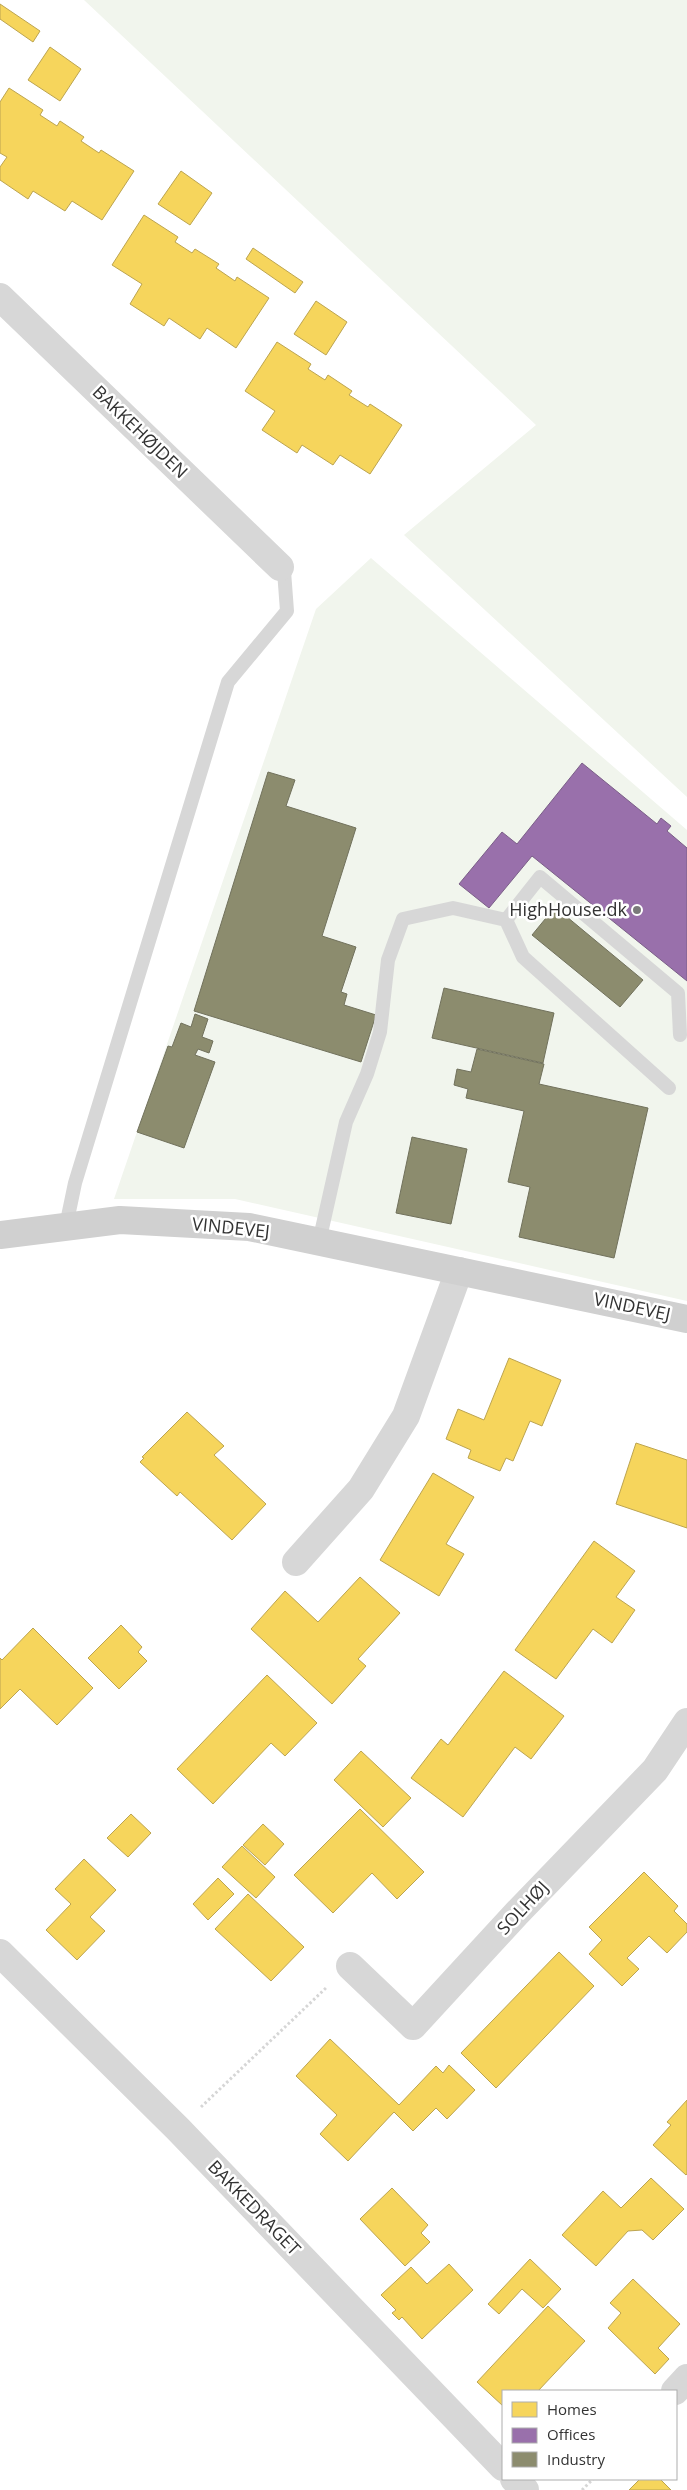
<svg xmlns="http://www.w3.org/2000/svg" width="687" height="2490" font-family="'Open Sans',sans-serif">
<style>
.green{fill:#f1f5ed}
.homes{fill:#f6d55c;stroke:#bca450}
.offices{fill:#9970ab;stroke:#7a5e87}
.industry{fill:#8c8c6e;stroke:#71715c}
.lines{fill:none;stroke-linecap:round;stroke-linejoin:round}
.path{stroke:#d6d6d6;stroke-width:3;stroke-dasharray:2.5 2.5;stroke-linecap:butt}
.lane{stroke:#d7d7d7;stroke-width:14}
.street{stroke:#d7d7d7;stroke-width:28}
.secondary{stroke:#d0d0d0;stroke-width:28}
.poi-dot{fill:#7a7a7a;stroke:#fff;stroke-width:2}
.labels{text-anchor:middle;stroke-width:5;stroke-linejoin:round;paint-order:stroke}
.street-label{font-size:18px;fill:#333;stroke:#fff}
.poi-label{font-size:18px;fill:#333;stroke:#fff;text-anchor:end}
</style>
<rect width="100%" height="100%" fill="#fff"/>
<path class="green" d="M84,0H687V797L404,535L536,425Z
M371,558L687,830V1301L235,1199H114L316,609Z"/>
<path class="homes" d="M0,4L40,31L33,42L0,19Z
M50,47L81,69L60,101L28,80Z
M9,88L43,110L40,115L57,126L60,121L84,137L81,141L99,153L101,150L134,171L102,220L72,201L65,211L33,191L28,199L0,180V167L7,157L0,153V102Z
M181,171L212,193L190,225L158,204Z
M144,215L178,237L175,242L192,253L195,249L219,264L216,268L235,281L237,277L269,298L236,348L207,328L200,339L169,318L164,326L130,304L142,284L112,265Z
M253,248L303,282L295,293L246,259Z
M316,301L347,322L326,355L294,334Z
M277,342L311,364L308,369L325,380L328,375L352,391L349,395L368,407L370,404L402,425L370,474L340,455L333,465L302,445L297,453L262,430L275,411L245,391Z
M509,1358L561,1380L542,1426L530,1421L513,1461L506,1458L500,1471L468,1458L471,1450L446,1439L458,1409L484,1420Z
M187,1412L224,1446L214,1455L266,1504L232,1540L180,1492L177,1496L140,1462L144,1458L142,1457Z
M636,1443L687,1460V1528L616,1504Z
M433,1473L474,1497L446,1544L464,1554L439,1596L380,1560Z
M594,1541L635,1571L616,1597L635,1610L612,1643L593,1629L556,1679L515,1650Z
M360,1577L400,1613L358,1659L366,1666L332,1704L251,1629L285,1591L318,1622Z
M121,1625L142,1647L138,1652L147,1661L119,1689L88,1658Z
M33,1628L93,1688L57,1725L20,1689L0,1709V1658L2,1660Z
M504,1671L564,1716L531,1759L515,1747L463,1817L411,1778L441,1739L448,1745Z
M267,1675L317,1723L285,1756L271,1743L213,1804L177,1769Z
M361,1751L411,1798L383,1827L334,1780Z
M360,1809L424,1872L397,1899L372,1873L333,1913L294,1875Z
M131,1814L151,1833L128,1857L107,1838Z
M263,1824L284,1844L265,1865L243,1845Z
M242,1846L275,1877L256,1898L222,1867Z
M84,1859L116,1890L90,1917L105,1931L77,1960L46,1930L71,1904L55,1889Z
M644,1872L678,1906L674,1911L687,1924V1932L667,1953L649,1936L627,1958L639,1969L622,1986L589,1954L602,1940L589,1927Z
M218,1878L234,1894L208,1920L193,1904Z
M248,1894L304,1947L271,1981L215,1929Z
M559,1952L594,1986L496,2088L461,2053Z
M330,2039L399,2105L436,2066L443,2073L449,2065L475,2090L447,2119L436,2108L413,2131L394,2112L348,2161L320,2134L337,2115L296,2076Z
M687,2100V2174L686,2175L653,2145L671,2125L667,2122Z
M651,2178L684,2209L653,2240L642,2230L628,2231L596,2266L562,2235L603,2191L621,2208Z
M392,2188L428,2225L421,2233L430,2242L405,2266L360,2219Z
M530,2259L561,2289L543,2308L522,2289L499,2314L488,2304Z
M449,2264L473,2290L422,2339L402,2317L399,2320L392,2313L396,2310L381,2295L411,2267L427,2284Z
M633,2279L680,2324L658,2348L669,2359L655,2374L608,2328L621,2313L610,2303Z
M548,2306L585,2341L538,2391H503V2406L477,2382Z
M640,2479H660L671,2490H629Z"/>
<path class="offices" d="M582,763L657,824L661,818L671,826L667,831L687,848V981L532,856L489,908L459,884L502,832L517,844Z"/>
<path class="industry" d="M268,772L295,780L286,806L356,828L322,936L356,947L341,992L347,994L344,1005L376,1015L361,1062L194,1011Z
M555,907L643,980L620,1007L532,935Z
M444,988L554,1013L543,1063L432,1038Z
M195,1014L208,1019L202,1037L213,1041L209,1053L198,1049L195,1055L215,1062L184,1148L137,1132L168,1046L172,1047L181,1023L191,1027Z
M477,1049L544,1064L539,1084L648,1108L614,1258L519,1237L530,1187L508,1182L524,1111L466,1098L468,1089L454,1085L457,1069L471,1072Z
M412,1137L467,1149L451,1224L396,1213Z"/>
<g class="lines">
<path class="path" d="M201,2107L327,1987
M582,2490L593,2479"/>
<path class="lane" d="M669,1088L523,957L506,920L540,877L678,993L680,1035
M66,1226L75,1183L228,682L287,611L284,571L280,567
M319,1242L346,1122L367,1074L380,1032L388,960L403,919L453,908L506,920"/>
<path class="street" d="M0,297L280,567
M296,1562L361,1489L406,1416L459,1271
M0,1953L178,2129L503,2467
M350,1966L413,2026L517,1913L655,1770L687,1722
M675,2391L687,2378
M514,2479L525,2490"/>
<path class="secondary" d="M0,1235L120,1220L249,1227L687,1319"/>
</g>
<circle class="poi-dot" cx="637" cy="910" r="5"/>
<g class="labels">
<g class="street-label">
<text transform="translate(140 432) rotate(44)" y="6">BAKKEHØJDEN</text>
<text transform="translate(231 1228) rotate(6)" y="6">VINDEVEJ</text>
<text transform="translate(632 1307) rotate(12)" y="6">VINDEVEJ</text>
<text transform="translate(523 1908) rotate(-47)" y="6">SOLHØJ</text>
<text transform="translate(254 2208) rotate(46)" y="6">BAKKEDRAGET</text>
</g>
<g class="poi-label">
<text x="627" y="916">HighHouse.dk</text>
</g>
</g>
<rect x="502" y="2390" width="175" height="90" fill="#ffffff" stroke="#adadad"/>
<rect x="512" y="2402" width="25" height="15" fill="#f6d55c" stroke="#adadad"/>
<text x="547" y="2415" font-size="15" fill="#333333">Homes</text>
<rect x="512" y="2428" width="25" height="15" fill="#9970ab" stroke="#adadad"/>
<text x="547" y="2440" font-size="15" fill="#333333">Offices</text>
<rect x="512" y="2452" width="25" height="15" fill="#8c8c6e" stroke="#adadad"/>
<text x="547" y="2465" font-size="15" fill="#333333">Industry</text>
</svg>
